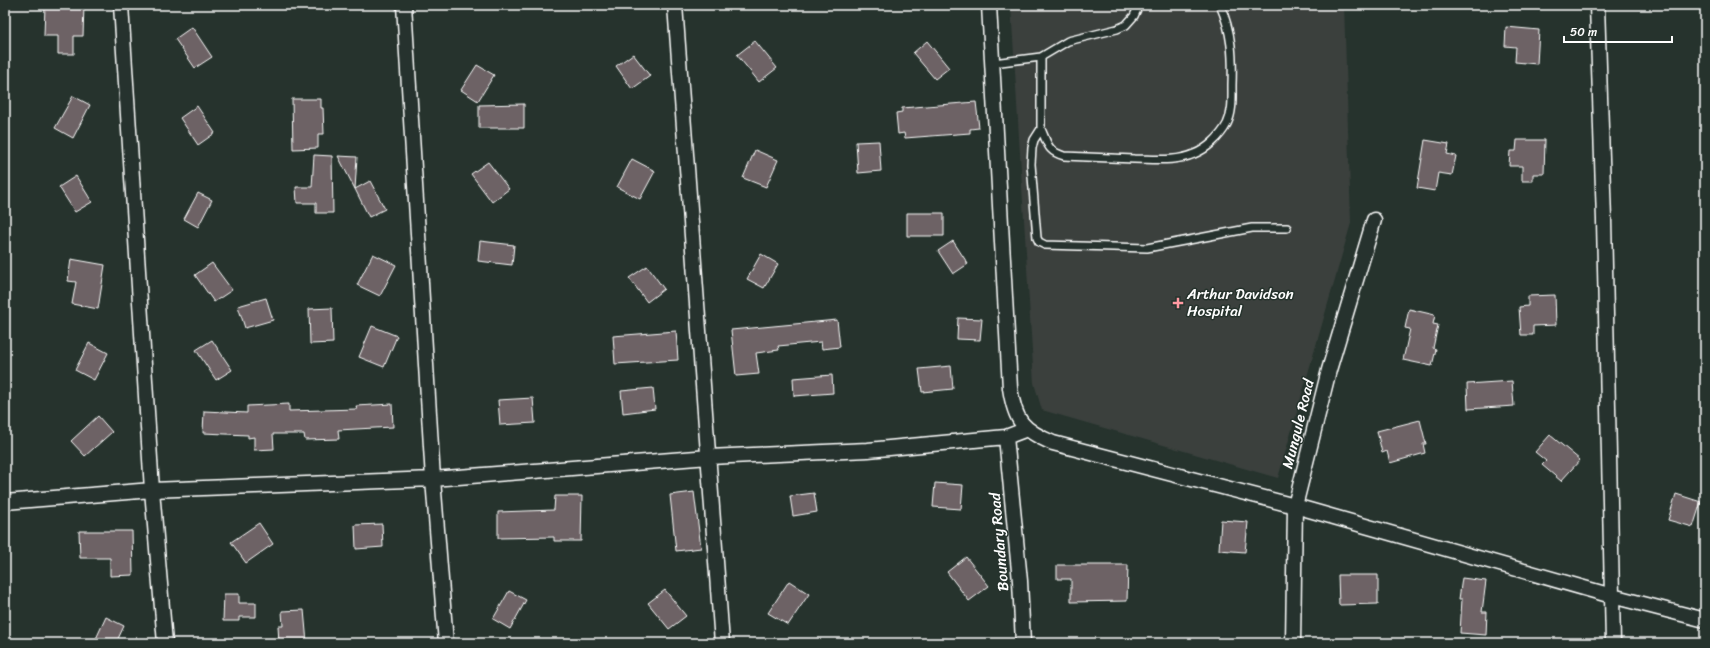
<svg xmlns="http://www.w3.org/2000/svg" width="1710" height="648" font-family="Sriracha,sans-serif">
<style>
.built{fill:#3b413e}
.building{fill:#6d6265;stroke:#fff}
.lines{fill:none;stroke-linecap:round;stroke-linejoin:round}
.service-casing{stroke:#fff;stroke-width:10}
.minor-casing{stroke:#fff;stroke-width:17}
.service{stroke:#26332d;stroke-width:7}
.minor{stroke:#26332d;stroke-width:14}
.poi-dot{fill:#ff9aa2;stroke:#26332d;stroke-width:1.5}
.labels{text-anchor:middle;stroke-width:3;stroke-linejoin:round;paint-order:stroke}
.poi-label{font-size:15px;fill:#fff;stroke:#26332d;text-anchor:start}
.street-label{font-size:15px;fill:#fff;stroke:#26332d}
</style>
<rect width="100%" height="100%" fill="#26332d"/>
<filter id="ink" filterUnits="userSpaceOnUse"><feTurbulence type="fractalNoise" baseFrequency=".025" numOctaves="2"/><feDisplacementMap in="SourceGraphic" scale="8" xChannelSelector="R" yChannelSelector="G"/><feConvolveMatrix kernelMatrix="1 2 1 2 8 2 1 2 1" color-interpolation-filters="sRGB"/></filter>
<g filter="url(#ink)">
<path class="built" d="M1011,5H1344L1351,223L1278,478L1042,410L1034,383Z"/>
<path class="building" d="M45,5H84L83,36H74V54H58V36H44Z
M192,27L212,57L195,68L175,39Z
M1506,27L1539,30L1537,64L1515,62L1516,47L1505,46Z
M755,41L777,68L759,82L737,55Z
M927,41L949,68L935,79L913,53Z
M633,54L650,76L632,89L616,66Z
M477,65L494,75L478,101L461,90Z
M73,96L90,105L73,138L55,128Z
M292,99H321V108H323L324,134H318V148L293,149Z
M976,102L979,128L970,129V133L905,138L904,133L898,134L896,113L902,112V108Z
M524,104V128H479V105Z
M197,106L215,133L198,145L180,118Z
M1425,140L1449,144L1447,154L1456,156L1452,175L1438,173L1435,191L1417,188Z
M1517,140H1545L1544,174H1533V181H1522V166H1509L1510,151H1516Z
M879,141L881,171L858,173L856,142Z
M755,150L778,160L766,187L743,178Z
M314,155L332,156L333,213H316V203H297L296,187H312Z
M338,156L357,157L355,189Z
M632,159L655,171L640,199L617,187Z
M488,162L509,189L492,202L471,174Z
M76,176L92,202L75,212L59,187Z
M370,181L385,209L369,217L355,189Z
M198,193L212,200L198,227L184,219Z
M907,213H944V236H907Z
M480,241L514,245L512,265L478,261Z
M953,241L968,264L953,274L938,251Z
M373,254L396,265L380,296L357,285Z
M761,254L778,264L764,288L747,279Z
M71,259L105,265L98,309L72,304L76,282L68,281Z
M212,263L232,290L214,302L195,275Z
M647,266L664,289L647,302L629,278Z
M1555,295L1556,325L1533,326V335H1521L1519,307L1528,306V296Z
M266,298L273,320L245,328L238,306Z
M332,308L333,343L310,344L309,309Z
M1409,309L1435,315L1433,324L1438,325L1433,348L1436,349L1432,366L1403,360L1410,329L1405,328Z
M958,318L982,319L980,340L957,339Z
M837,320L840,347L822,349L821,342L778,346L779,350L756,353L759,374L736,376L731,330Z
M372,326L397,336L384,367L359,357Z
M676,331L678,360L615,364L613,336Z
M212,340L232,370L216,380L196,350Z
M89,343L108,353L94,380L75,370Z
M951,366L953,389L922,392L919,369Z
M832,375L833,393L794,396L793,378Z
M1512,381L1514,406L1468,409L1467,384Z
M653,388L655,409L623,413L621,391Z
M533,398L535,423L500,425L498,400Z
M289,404V411L357,409L356,406L392,404L393,427L338,430L339,439L305,440L304,434H273L274,449L254,450V437L248,438V435L203,433L204,411L247,413V406Z
M98,416L112,432L85,456L71,441Z
M1420,420L1426,444H1423L1425,453L1390,463L1387,451L1382,453L1377,431Z
M1550,435L1580,460L1561,481L1542,465L1546,461L1535,452Z
M935,483L963,485L961,509L933,507Z
M694,492L701,548L676,551L670,495Z
M814,493L817,512L793,516L790,496Z
M1676,494L1701,502L1693,527L1668,520Z
M555,496H582L581,541H554V537L498,538V512L554,510Z
M1221,520L1248,522L1245,552L1219,550Z
M259,523L273,544L246,563L231,542Z
M382,524L383,547L356,549L355,525Z
M79,531H132L133,575L110,576V558H80Z
M966,557L989,586L969,601L947,572Z
M1057,565H1128L1127,601L1071,602V579H1057Z
M1338,575H1378V604L1339,605Z
M1462,578L1486,581L1482,612H1487L1486,635L1460,633L1462,599H1459Z
M789,581L809,594L788,625L768,613Z
M665,590L686,616L669,629L648,603Z
M509,591L526,600L510,629L493,619Z
M224,594H239V603H256V617H239V621H223Z
M304,610L307,643H279L278,626H283L282,611Z
M106,617L124,626L116,643H94Z"/>
<g class="lines">
<g class="service-casing">
<path id="service" d="M1041,57V129L1034,140L1032,148L1031,164L1037,238L1039,242L1045,245L1147,248L1252,228H1287
M993,63L1041,57L1068,41L1117,29L1126,25L1134,16L1139,5
M1041,129C1048,144 1047,151 1064,156C1087,157 1111,158 1134,159C1153,159 1176,162 1194,154C1207,149 1220,137 1227,124C1233,112 1232,98 1232,85C1233,57 1232,32 1220,5"/>
</g>
<g class="minor-casing">
<path id="minor" d="M121,5L152,490L165,643
M404,5L433,479L446,643
M675,5L722,643
M989,5L1010,388C1015,421 1022,430 1053,443L1295,506L1612,596L1705,620
M1597,5L1604,220L1613,643
M1006,437L1020,581L1023,643
M5,502L152,490L433,479L709,457L868,450L1006,437L1027,429
M1293,643L1295,506L1329,370L1374,220"/>
</g>
<use href="#service" class="service"/>
<use href="#minor" class="minor"/>
</g>
</g>
<path class="poi-dot" d="M1176 297h4v4h4v4h-4v4h-4v-4h-4v-4h4z"/>
<g class="labels">
<g class="poi-label">
<text x="1187" y="299">Arthur Davidson<tspan x="1187" dy="17">Hospital</tspan></text>
</g>
<g class="street-label">
<text transform="translate(1298 424) rotate(-76)" y="5">Mungule Road</text>
<text transform="translate(999 542) rotate(-95)" y="5">Boundary Road</text>
</g>
</g>
<rect width="1710" height="648" fill="none" stroke="#26332d" stroke-width="20"/>
<rect x="10" y="10" width="1690" height="628" fill="none" stroke="#fff" stroke-width="1.5" filter="url(#ink)"/>
<path d="M1564 36v6h108v-6" fill="none" stroke="#ffffff" stroke-width="2"/>
<text x="1570" y="36" font-size="12" fill="#ffffff" stroke="#26332d" stroke-width="3" paint-order="stroke">50 m</text>
</svg>
